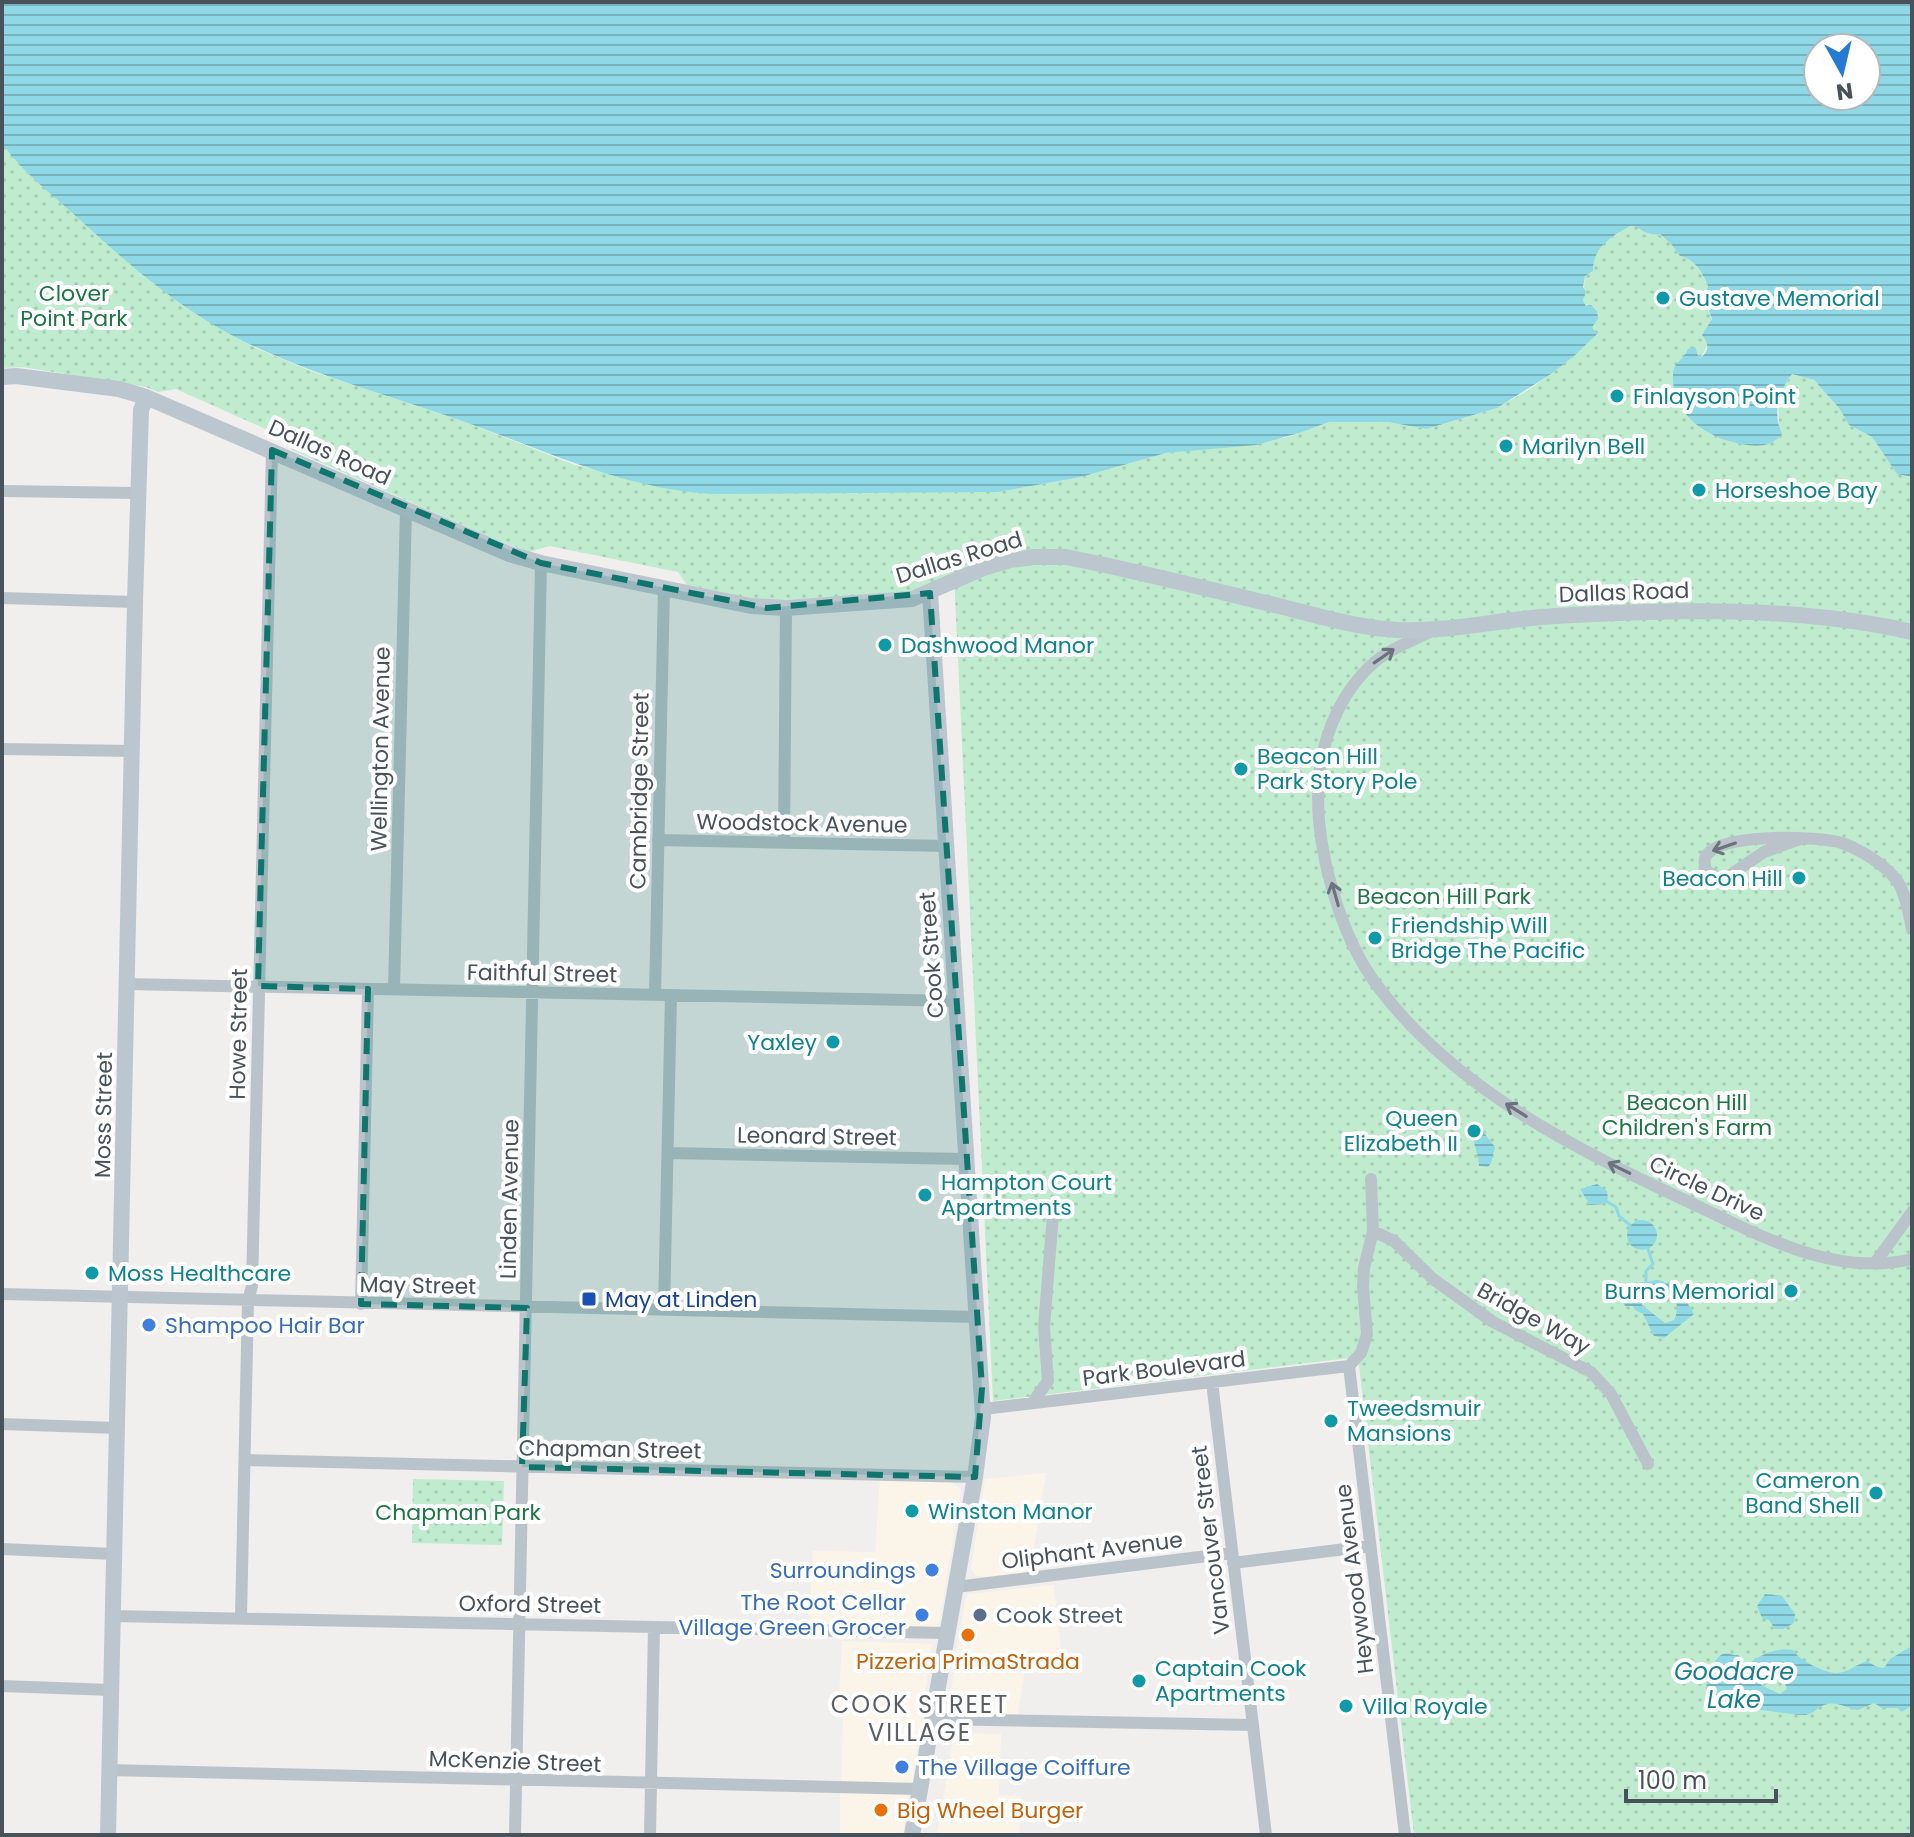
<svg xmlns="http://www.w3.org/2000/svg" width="1914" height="1837" font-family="Poppins,sans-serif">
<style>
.commercial{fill:#fbf4e8}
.park{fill:url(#park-dots)}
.water{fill:url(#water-rules);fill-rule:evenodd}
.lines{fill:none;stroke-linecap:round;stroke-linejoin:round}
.stream{stroke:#8fd8e6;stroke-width:3}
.street{stroke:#bbc3ca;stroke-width:12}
.secondary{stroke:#bbc6cf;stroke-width:16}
.oneway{stroke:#6a747c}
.marked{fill:#0f766e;fill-opacity:0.2;stroke:#0f766e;stroke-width:6;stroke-dasharray:16 10;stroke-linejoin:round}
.culture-dot{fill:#0f9aa8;stroke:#fff;stroke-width:3}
.transit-dot{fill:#1a4fb4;stroke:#fff;stroke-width:3}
.shop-dot{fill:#3f7fe0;stroke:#fff;stroke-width:3}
.service-dot{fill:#5c6f8a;stroke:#fff;stroke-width:3}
.food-dot{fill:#e8710a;stroke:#fff;stroke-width:3}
.labels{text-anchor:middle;stroke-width:8;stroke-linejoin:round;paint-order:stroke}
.park-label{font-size:22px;fill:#1d7745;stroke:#fff}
.culture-label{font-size:22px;fill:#0d838f;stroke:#fff;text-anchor:start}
.street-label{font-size:22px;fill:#48525a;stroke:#fff}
.transit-label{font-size:22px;fill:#164399;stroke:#fff;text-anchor:start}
.shop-label{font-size:22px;fill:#366cbe;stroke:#fff;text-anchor:start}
.service-label{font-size:22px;fill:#4e5e75;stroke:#fff;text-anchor:start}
.food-label{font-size:22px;fill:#c56008;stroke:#fff}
.water-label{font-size:24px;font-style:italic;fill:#167e91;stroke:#fff}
.neighbourhood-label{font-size:24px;letter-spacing:2px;fill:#5b5f63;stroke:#fff}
</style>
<defs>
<pattern id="park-dots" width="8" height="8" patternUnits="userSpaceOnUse" patternTransform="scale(2)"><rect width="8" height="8" fill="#bfecce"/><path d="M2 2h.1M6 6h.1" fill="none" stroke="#a6ccb3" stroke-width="1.8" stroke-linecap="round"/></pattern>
<pattern id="water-rules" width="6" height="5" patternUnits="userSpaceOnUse" patternTransform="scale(2)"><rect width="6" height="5" fill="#8fd8e6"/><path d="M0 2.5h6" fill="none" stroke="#77b2bd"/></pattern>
</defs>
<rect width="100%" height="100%" fill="#f1eeee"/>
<path class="commercial" d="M1046,1473L1030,1572L983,1577L975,1575L971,1568L985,1479Z
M880,1480L951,1483L958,1486L961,1492L940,1620L936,1627L927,1628L809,1625L813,1551L875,1552Z
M1054,1585L1062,1659L1026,1663L1018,1714L955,1713L951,1711L949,1706L965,1600L968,1594Z
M842,1641L932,1644L912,1785L841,1783L843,1718L838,1717Z
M954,1733L1001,1734L999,1795L1021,1796L1019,1835H937Z
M840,1793L909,1795L903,1835H840Z"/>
<path class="park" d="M2,143L44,187L154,284L213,324L258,349L311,371L465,422L575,465L704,493L998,492L1081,477L1166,453L1284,438L1329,422H1388L1426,429L1497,408L1530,389L1574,356L1595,321L1583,300L1585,276L1593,271C1593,264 1594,258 1597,251C1602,242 1624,223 1635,226C1647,230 1644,236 1659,234L1672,245L1680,256C1696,260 1701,271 1708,285C1707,289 1705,294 1705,298C1705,305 1710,311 1711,317C1713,328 1707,354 1698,359L1696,354L1681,361L1733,442L1760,446L1779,427L1778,396L1792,374L1814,380L1839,408L1849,425L1872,437L1897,474L1912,477V1835H1414L1358,1357L993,1401L954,575L917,590L901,593L783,600L756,599L687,585L678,572L549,546L529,552L497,540L292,450L286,438L176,389L158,392L146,387L22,367L2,368Z
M413,1479L504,1481L502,1545L412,1543Z"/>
<path class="water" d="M2,2H1912V477L1897,474L1872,437L1849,425L1839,408L1814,380L1792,374C1779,392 1772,412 1782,434C1771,447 1758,447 1742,444C1706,438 1671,414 1673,374C1673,363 1685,359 1688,349L1695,347L1699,358C1709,353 1710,344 1702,335L1712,319L1705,299L1708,285C1701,271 1696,260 1680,256L1672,245L1660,234C1642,236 1642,226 1630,226C1610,237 1593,247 1593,271L1585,276L1583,287L1586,292L1583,300L1586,306L1591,305L1597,311L1598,319L1592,327L1597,334L1574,356L1551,374L1497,408L1426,429L1388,422H1329L1299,433L1256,445L1166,453L1081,477L998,492L713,494C624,489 547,451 465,422C397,398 326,379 260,349C192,319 133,269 79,219C53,195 22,172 2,143ZM1866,48V96H1818V48Z
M1477,1130L1484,1133L1495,1147L1491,1163L1488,1167L1479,1166C1479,1154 1473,1144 1472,1133Z
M1597,1184L1607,1191L1608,1198L1605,1204L1590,1205L1580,1189Z
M1627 1235a15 15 0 1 1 30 0a15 15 0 1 1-30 0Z
M1657,1280C1672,1282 1688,1302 1694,1314L1664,1338L1654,1336L1643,1314L1635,1310L1633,1306H1625L1620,1291L1624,1285ZM1668,1293L1674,1296C1678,1304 1678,1312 1674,1320L1665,1323L1642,1305L1640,1298Z
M1765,1594L1782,1596L1795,1614L1794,1623L1783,1629H1775L1769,1620L1762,1618L1757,1606Z
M1912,1646V1705L1902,1712L1897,1708H1882L1874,1703L1858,1710C1847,1708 1835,1700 1824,1705C1817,1708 1814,1713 1806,1715C1787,1715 1769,1710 1751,1709C1741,1709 1729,1713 1720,1712C1695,1708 1709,1663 1721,1655C1727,1651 1731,1656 1738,1655L1747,1665C1760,1655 1776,1647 1793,1650C1798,1660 1827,1674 1837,1673C1847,1673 1857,1664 1867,1661L1877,1667L1884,1668L1890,1659ZM1777,1670H1782L1791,1678V1682L1785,1683L1787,1689L1780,1694L1761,1685L1759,1680L1765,1675L1770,1679V1672Z"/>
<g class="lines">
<path class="stream" d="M1606,1201L1616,1207L1619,1216L1630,1225
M1646,1283V1271L1653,1264L1648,1249"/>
<path class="street" d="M2,491L138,493
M2,598L135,602
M1430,632C1414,640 1396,646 1381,657C1345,684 1323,732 1319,777C1313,842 1339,936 1379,988C1456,1090 1576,1149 1689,1202C1757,1234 1834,1278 1912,1259
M2,749L133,751
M1800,839L1764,852L1726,878H1718L1706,870C1705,867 1704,862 1705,858C1714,832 1820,836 1842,843C1861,850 1886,865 1898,882C1906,895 1909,914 1912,929
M658,840L946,846
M784,842L786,608
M127,984L956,1001
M394,989L406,510
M655,995L664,588
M668,1153L965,1159
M1373,1231L1394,1241L1433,1279L1493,1322L1591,1372L1611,1394L1648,1464
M1875,1263L1912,1212
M2,1294L977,1317
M361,1304L368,989
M664,1310L671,996
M1349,1366L1405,1835
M1349,1366L1361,1353L1367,1334L1363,1287L1364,1268L1373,1231L1371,1179
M1212,1382L1266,1835
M1033,1402L1048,1381L1044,1327L1053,1214
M983,1409L1349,1366
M2,1424L117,1428
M245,1460L975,1477
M2,1549L114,1554
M1233,1563L1370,1546
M956,1587L1232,1553
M113,1616L947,1633
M241,1617L248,1301L252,1286L272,450
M2,1686L111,1690
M933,1719L1253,1725
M109,1770L920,1789
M515,1835L541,563
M650,1835L654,1627"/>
<path class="secondary" d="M2,377L16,376L119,389L146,397L509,554L541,563L751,606L786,608L912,599L986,567L1010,560L1034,557H1066C1137,571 1208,589 1279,606C1318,616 1358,628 1398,630C1451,632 1502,619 1555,616C1672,609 1797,606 1912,632
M108,1835L135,602L141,410L146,397
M912,1835L975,1477L983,1417L930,593"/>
</g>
<defs><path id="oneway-shaft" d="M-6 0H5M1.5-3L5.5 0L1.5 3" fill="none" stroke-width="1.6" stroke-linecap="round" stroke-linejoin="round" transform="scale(2)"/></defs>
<g class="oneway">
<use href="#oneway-shaft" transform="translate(1384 656) rotate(-35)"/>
<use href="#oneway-shaft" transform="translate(1724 847) rotate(161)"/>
<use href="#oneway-shaft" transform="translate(1335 894) rotate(-106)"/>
<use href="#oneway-shaft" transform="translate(1516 1110) rotate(-148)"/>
<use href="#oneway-shaft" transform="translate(1619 1168) rotate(-154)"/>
</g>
<path class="marked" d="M272,450L541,563L767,608L930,593L982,1388L975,1477L522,1467L527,1308L361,1304L368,989L258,986Z"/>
<g class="culture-dot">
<circle cx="1663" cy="298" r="8"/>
<circle cx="1617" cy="396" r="8"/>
<circle cx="1506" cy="446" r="8"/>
<circle cx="1699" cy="490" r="8"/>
<circle cx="885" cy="645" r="8"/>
<circle cx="1241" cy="769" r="8"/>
<circle cx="1799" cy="878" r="8"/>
<circle cx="1375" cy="938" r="8"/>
<circle cx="833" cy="1042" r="8"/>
<circle cx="1474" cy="1131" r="8"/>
<circle cx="925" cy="1195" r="8"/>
<circle cx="92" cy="1273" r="8"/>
<circle cx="1791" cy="1291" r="8"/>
<circle cx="1331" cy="1421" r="8"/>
<circle cx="1876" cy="1493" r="8"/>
<circle cx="912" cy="1511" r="8"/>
<circle cx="1139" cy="1681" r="8"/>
<circle cx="1346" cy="1706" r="8"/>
</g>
<rect class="transit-dot" x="581" y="1291" width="16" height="16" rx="4"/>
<g class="shop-dot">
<circle cx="149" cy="1325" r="8"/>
<circle cx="932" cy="1570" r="8"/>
<circle cx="922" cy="1615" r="8"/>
<circle cx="902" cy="1767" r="8"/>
</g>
<circle class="service-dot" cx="980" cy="1615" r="8"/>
<g class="food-dot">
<circle cx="968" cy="1635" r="8"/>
<circle cx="881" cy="1810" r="8"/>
</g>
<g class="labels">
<g class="park-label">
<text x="74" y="301">Clover<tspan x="74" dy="25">Point Park</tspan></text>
<text x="1444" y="904">Beacon Hill Park</text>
<text x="1687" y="1110">Beacon Hill<tspan x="1687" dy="25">Children's Farm</tspan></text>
<text x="458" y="1520">Chapman Park</text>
</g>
<g class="culture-label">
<text x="1679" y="306">Gustave Memorial</text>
<text x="1633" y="404">Finlayson Point</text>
<text x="1522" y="454">Marilyn Bell</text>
<text x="1715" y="498">Horseshoe Bay</text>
<text x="901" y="653">Dashwood Manor</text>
<text x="1257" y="764">Beacon Hill<tspan x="1257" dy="25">Park Story Pole</tspan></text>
<text x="1783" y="886" text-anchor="end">Beacon Hill</text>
<text x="1391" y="933">Friendship Will<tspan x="1391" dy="25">Bridge The Pacific</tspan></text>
<text x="817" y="1050" text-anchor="end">Yaxley</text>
<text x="1458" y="1126" text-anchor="end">Queen<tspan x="1458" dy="25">Elizabeth II</tspan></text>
<text x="941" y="1190">Hampton Court<tspan x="941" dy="25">Apartments</tspan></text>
<text x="108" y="1281">Moss Healthcare</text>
<text x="1775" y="1299" text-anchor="end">Burns Memorial</text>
<text x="1347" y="1416">Tweedsmuir<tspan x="1347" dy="25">Mansions</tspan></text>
<text x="1860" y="1488" text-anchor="end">Cameron<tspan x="1860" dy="25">Band Shell</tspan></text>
<text x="928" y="1519">Winston Manor</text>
<text x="1155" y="1676">Captain Cook<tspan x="1155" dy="25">Apartments</tspan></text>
<text x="1362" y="1714">Villa Royale</text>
</g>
<g class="street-label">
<text transform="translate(330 452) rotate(24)" y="8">Dallas Road</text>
<text transform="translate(959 557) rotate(-17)" y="8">Dallas Road</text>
<text transform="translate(1624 592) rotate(-2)" y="8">Dallas Road</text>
<text transform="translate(380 749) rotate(-89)" y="8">Wellington Avenue</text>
<text transform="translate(639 791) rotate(-89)" y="8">Cambridge Street</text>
<text transform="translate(802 823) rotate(1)" y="8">Woodstock Avenue</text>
<text transform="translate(931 955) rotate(-94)" y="8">Cook Street</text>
<text transform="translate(542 973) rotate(1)" y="8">Faithful Street</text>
<text transform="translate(238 1034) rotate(-89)" y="8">Howe Street</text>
<text transform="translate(103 1115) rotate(-89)" y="8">Moss Street</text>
<text transform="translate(817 1136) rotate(1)" y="8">Leonard Street</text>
<text transform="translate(1707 1188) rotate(25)" y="8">Circle Drive</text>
<text transform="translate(509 1199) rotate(-89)" y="8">Linden Avenue</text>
<text transform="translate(418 1285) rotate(1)" y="8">May Street</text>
<text transform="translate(1534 1318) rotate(29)" y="8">Bridge Way</text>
<text transform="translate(1164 1368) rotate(-7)" y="8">Park Boulevard</text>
<text transform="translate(610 1449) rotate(1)" y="8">Chapman Street</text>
<text transform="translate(1210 1540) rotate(-97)" y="8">Vancouver Street</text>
<text transform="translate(1092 1550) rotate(-7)" y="8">Oliphant Avenue</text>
<text transform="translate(1354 1579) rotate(-97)" y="8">Heywood Avenue</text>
<text transform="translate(530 1604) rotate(1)" y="8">Oxford Street</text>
<text transform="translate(515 1761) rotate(2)" y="8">McKenzie Street</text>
</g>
<g class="transit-label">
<text x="605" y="1307">May at Linden</text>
</g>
<g class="shop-label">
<text x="165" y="1333">Shampoo Hair Bar</text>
<text x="916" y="1578" text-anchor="end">Surroundings</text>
<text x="906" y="1610" text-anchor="end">The Root Cellar<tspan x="906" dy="25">Village Green Grocer</tspan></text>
<text x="918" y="1775">The Village Coiffure</text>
</g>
<g class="service-label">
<text x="996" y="1623">Cook Street</text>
</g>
<g class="food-label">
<text x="968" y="1669">Pizzeria PrimaStrada</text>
<text x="897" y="1818" text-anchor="start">Big Wheel Burger</text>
</g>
<g class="water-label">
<text x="1734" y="1680">Goodacre<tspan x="1734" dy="28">Lake</tspan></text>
</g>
<g class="neighbourhood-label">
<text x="920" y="1713">COOK STREET<tspan x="920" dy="28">VILLAGE</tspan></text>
</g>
</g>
<rect width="1914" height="1837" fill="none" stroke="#48525a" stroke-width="8"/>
<g transform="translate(1842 72) rotate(172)"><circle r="38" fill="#ffffff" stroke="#b6babd" stroke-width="2"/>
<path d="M0-6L14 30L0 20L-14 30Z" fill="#257bd4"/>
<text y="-12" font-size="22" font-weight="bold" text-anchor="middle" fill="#48525a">N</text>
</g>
<path d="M1626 1789v12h150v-12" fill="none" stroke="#48525a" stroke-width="4"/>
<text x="1638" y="1789" font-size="24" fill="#48525a" stroke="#ffffff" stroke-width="6" paint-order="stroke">100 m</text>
</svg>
